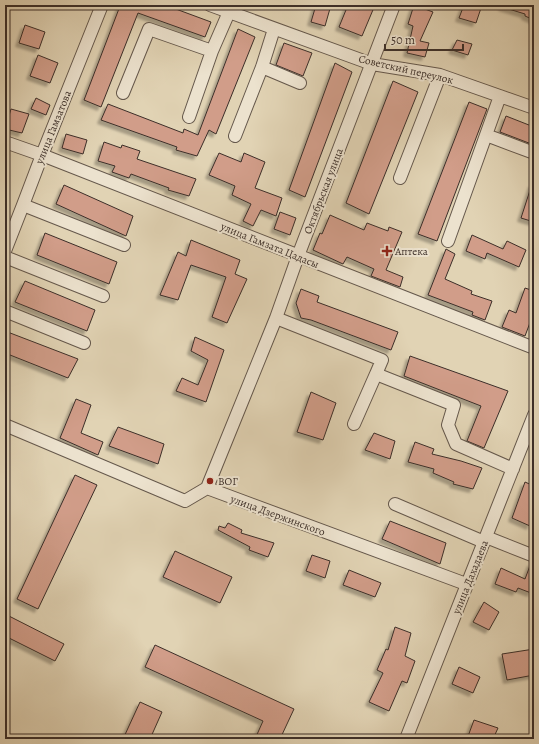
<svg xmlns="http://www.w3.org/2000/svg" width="539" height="744" font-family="Alegreya,serif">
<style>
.building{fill:#d19d89;stroke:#3c2f29;filter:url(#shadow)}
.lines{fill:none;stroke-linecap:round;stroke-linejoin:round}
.minor-casing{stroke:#65584c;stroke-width:14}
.minor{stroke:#ece2ce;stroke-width:12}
.poi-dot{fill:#8f2418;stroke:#ece2ce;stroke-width:1.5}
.labels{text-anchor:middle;stroke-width:4;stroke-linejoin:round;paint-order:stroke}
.street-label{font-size:11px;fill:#3c2f29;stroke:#ece2ce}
.poi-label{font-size:11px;fill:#3c2f29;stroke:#ece2ce;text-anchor:start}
</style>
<defs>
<filter id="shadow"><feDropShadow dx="-3.5" dy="3.5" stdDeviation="1" flood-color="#0004"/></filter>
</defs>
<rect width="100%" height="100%" fill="#e1d3b4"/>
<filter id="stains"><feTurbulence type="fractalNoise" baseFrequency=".005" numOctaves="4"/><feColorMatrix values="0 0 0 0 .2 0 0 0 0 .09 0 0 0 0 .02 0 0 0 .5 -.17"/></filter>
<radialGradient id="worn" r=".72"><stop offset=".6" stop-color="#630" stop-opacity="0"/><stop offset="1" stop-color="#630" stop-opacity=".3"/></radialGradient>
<path class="building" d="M119,5H165L211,22L205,37L138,13L101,107L84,100L120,6Z
M316,5H331L325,26L311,22Z
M348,5H375L362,36L339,27Z
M414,5L433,12L420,41L429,43L425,57L407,53L413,26L408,24Z
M464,5H482L476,23L459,18Z
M502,5H534V20L525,16V14L502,7Z
M25,25L45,32L39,49L19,43Z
M238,29L255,37L216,134L209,130L197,156L176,150L177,147L101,120L108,104L183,133L184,129L198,135Z
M457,40L472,44L468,55L452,50Z
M284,43L312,53L303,76L276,65Z
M38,55L58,63L50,83L30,76Z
M335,63L352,72L305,197L289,190Z
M393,81L418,92L369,214L346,203Z
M36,98L50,105L46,115L31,109Z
M469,102L487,109L437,241L418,234Z
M11,109L29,114L22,133L5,129Z
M506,116L534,127V145L500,132Z
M66,134L87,140L83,154L62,148Z
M104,142L121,148L122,145L140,151L137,159L196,179L189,196L168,190L169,188L131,174L129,178L112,172L115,166L98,161Z
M219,153L241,162L244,153L265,162L255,188L282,198L276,216L261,210L253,226L243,221L251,204L232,195L235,186L209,175Z
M532,184H534V222L521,218Z
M64,185L133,216L126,236L56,204Z
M280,212L296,218L290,235L274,229Z
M330,215L364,230L367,223L388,231L389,227L402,232L386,270L403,277L400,287L371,276L374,269L347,257L343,264L313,250L320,233L322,234Z
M45,233L117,262L109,284L37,255Z
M472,235L503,249L507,241L526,250L519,267L487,253L485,259L466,251Z
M191,240L240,260L235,274L247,279L227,323L212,317L226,277L191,265L178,300L160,295L178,252L186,256Z
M446,249L455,254L445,279L472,291L471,294L492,301L485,320L472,315L473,312L428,295Z
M25,281L95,310L87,331L15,302Z
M525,288L534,291V312L525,336L502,327L509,310L516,313Z
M301,289L319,296L317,302L398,332L391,350L311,320L301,318L296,303Z
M5,331L78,359L68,378L5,353Z
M195,337L224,350L206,402L176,391L182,378L198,385L208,360L191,351Z
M410,356L508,391L484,448L467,441L481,406L404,376Z
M311,392L336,403L323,440L297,432Z
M76,399L91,405L81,433L103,442L98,455L60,438Z
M118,427L164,444L158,464L109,446Z
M374,433L395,441L390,459L365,450Z
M415,442L434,449L432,454L461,461L482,468L473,489L453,484L454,482L433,473L434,469L408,462Z
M75,475L97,485L38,609L17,599Z
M525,482L534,486V500L531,507L534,509V516L530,526L512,518Z
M390,521L446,543L440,564L382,539Z
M228,523L242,530L241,533L274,543L268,557L249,550L250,547L218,530L219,526L225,528Z
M175,551L232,577L220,603L163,577Z
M312,555L330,561L325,578L306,571Z
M531,563H534V586L531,593L518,588L516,592L495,584L501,568L525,579Z
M349,570L381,583L375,597L343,585Z
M484,602L499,612L489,630L473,622Z
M5,614L64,644L55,661L5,636Z
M395,627L411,633L405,656L415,661L407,683L402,681L389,711L369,702L383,673L377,670L386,649L388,650Z
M155,645L294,709L280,739H255L263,721L145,667Z
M534,649V675L507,680L502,654Z
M459,667L480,677L473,693L452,684Z
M140,702L162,712L150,739H123Z
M474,720L498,728L493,739H467Z"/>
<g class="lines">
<g class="minor-casing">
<path id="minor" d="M210,5L372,64L440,75L534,108
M262,67L300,83
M123,93L149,29L212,51
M189,117L212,51L229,12
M486,135L534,153
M235,136L262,67L274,29
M5,142L42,155L534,348
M400,178L440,75
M23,205L124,245
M448,241L500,96
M5,251L23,205L42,155L102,5
M5,257L103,296
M5,311L84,343
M276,318L382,360L376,374L454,405L448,425L456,444L513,469
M354,424L376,374
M5,425L185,501L207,488L466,584
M207,488L276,318L298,256L394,5
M395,504L484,542
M486,537L534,556
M406,739L534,415"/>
</g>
<use href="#minor" class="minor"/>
</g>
<g class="poi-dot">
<path d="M385 245h4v4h4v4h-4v4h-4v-4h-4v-4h4z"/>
<circle cx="210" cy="481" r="4"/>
</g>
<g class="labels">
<g class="street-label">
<text transform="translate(406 69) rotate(13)" y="4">Советский переулок</text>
<text transform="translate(53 127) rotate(-68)" y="4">улица Гамзатова</text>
<text transform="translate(323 191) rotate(-69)" y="4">Октябрьская улица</text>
<text transform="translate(270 245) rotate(22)" y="4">улица Гамзата Цадасы</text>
<text transform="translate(278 515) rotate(20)" y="4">улица Дзержинского</text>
<text transform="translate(470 577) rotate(-68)" y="4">улица Дахадаева</text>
</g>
<g class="poi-label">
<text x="395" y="255">Аптека</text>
<text x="218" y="485">ВОГ</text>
</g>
</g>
<rect width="539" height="744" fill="none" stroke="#e1d3b4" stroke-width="20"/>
<rect x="6" y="6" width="527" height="732" fill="none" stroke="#3c2f29" stroke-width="2"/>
<rect x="10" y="10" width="519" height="724" fill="none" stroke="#3c2f29"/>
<path d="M385 44v6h78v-6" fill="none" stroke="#3c2f29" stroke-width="2"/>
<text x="391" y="44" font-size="12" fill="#3c2f29" stroke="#ece2ce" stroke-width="3" paint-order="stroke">50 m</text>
<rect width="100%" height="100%" filter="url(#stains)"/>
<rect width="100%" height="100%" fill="url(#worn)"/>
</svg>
